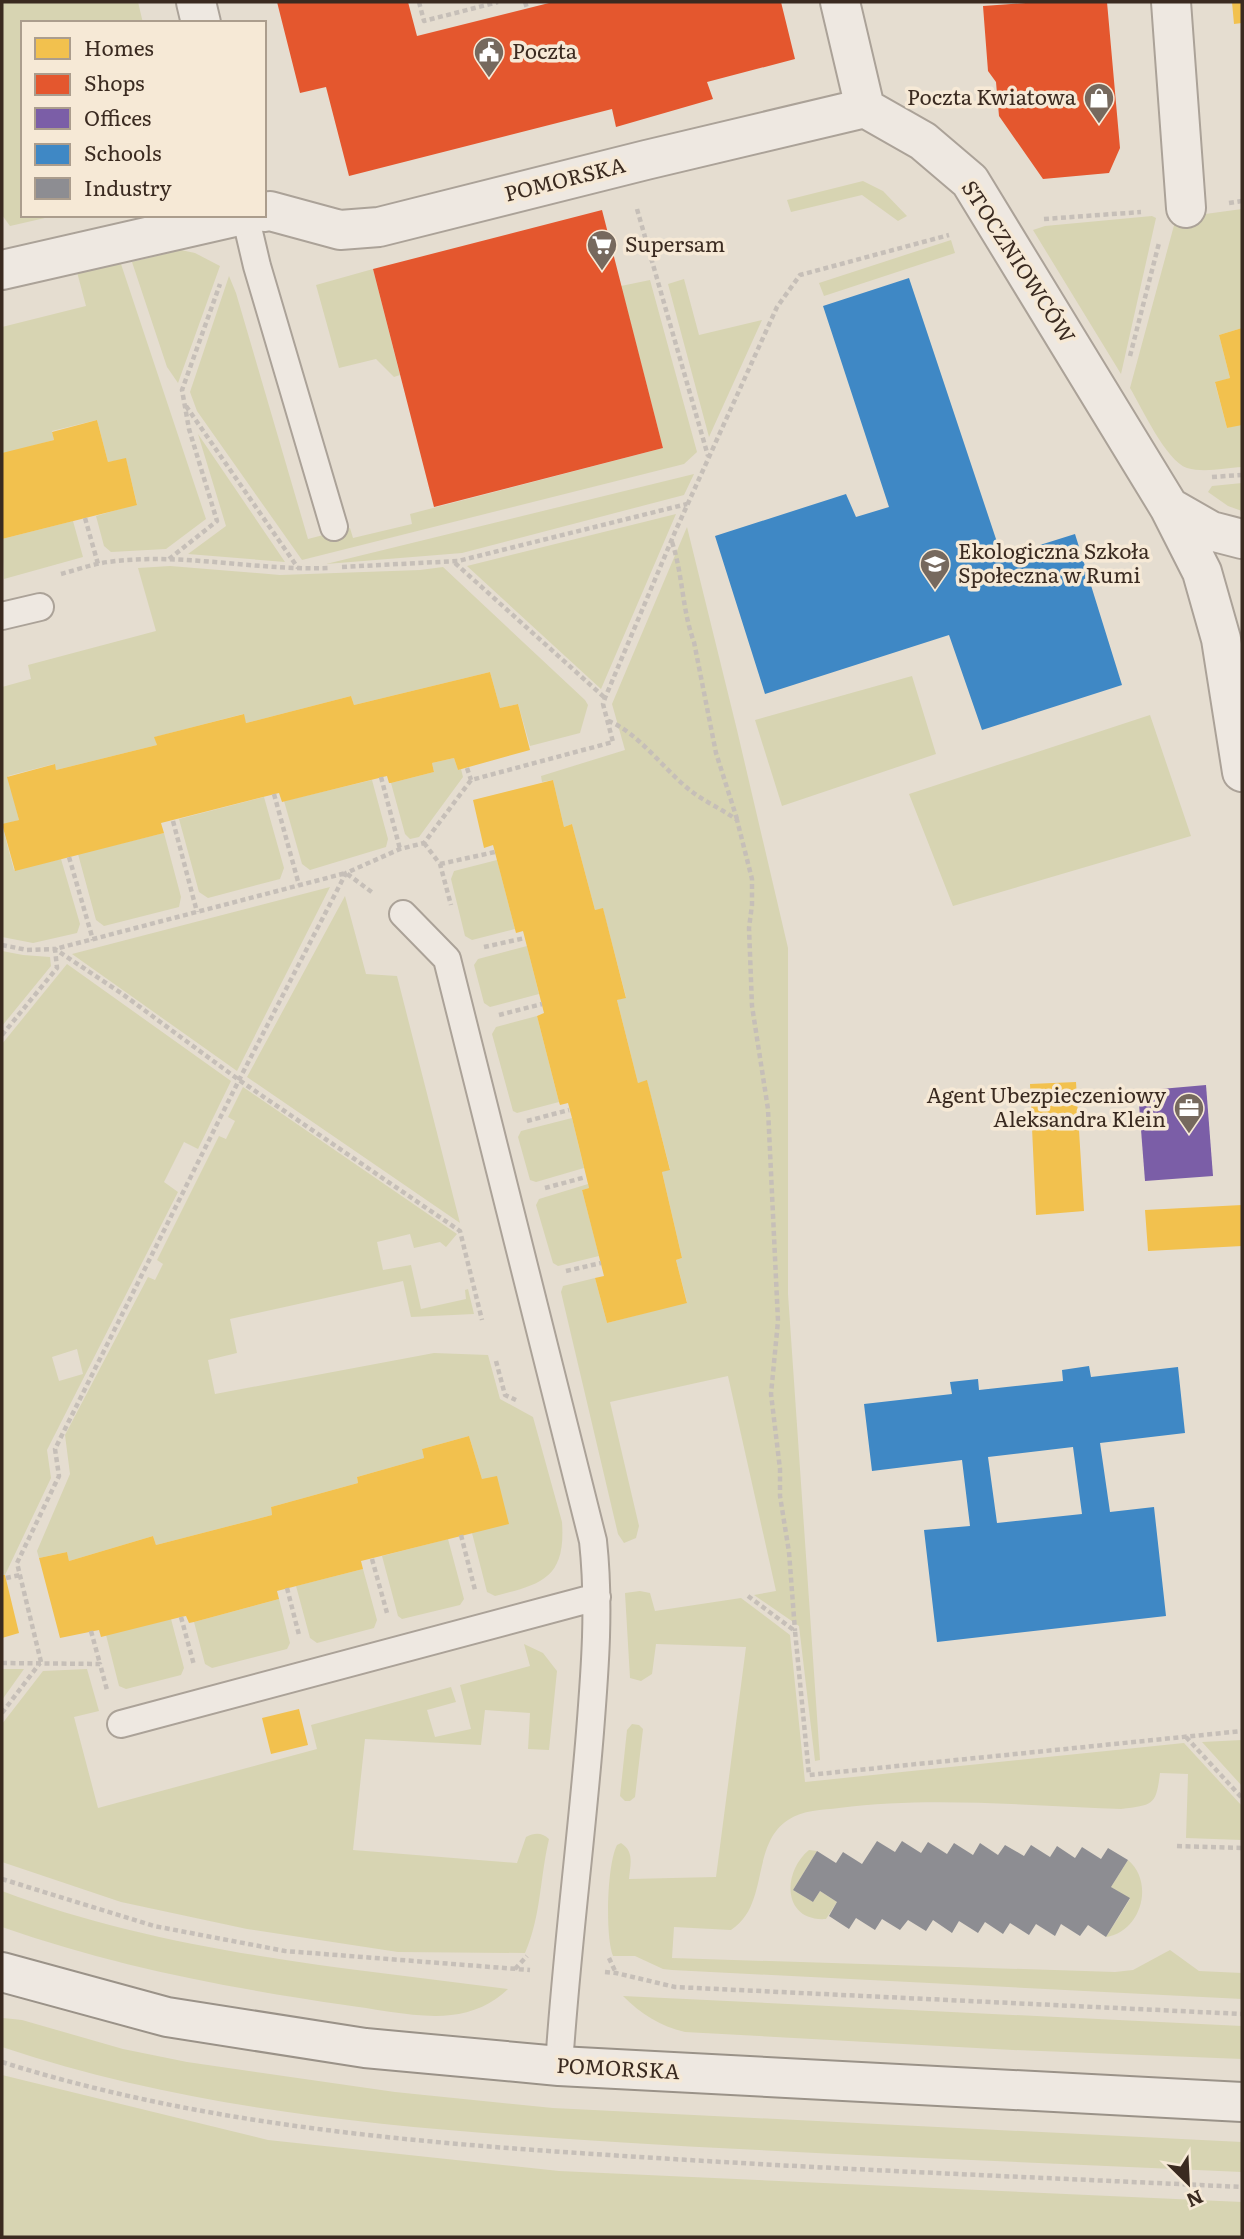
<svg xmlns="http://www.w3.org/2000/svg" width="1244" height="2239" font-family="Literata,serif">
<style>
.green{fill:#d7d4b2;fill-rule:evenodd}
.homes{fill:#f2c14e}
.shops{fill:#e4572e}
.offices{fill:#7b5ea7}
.schools{fill:#3f88c5;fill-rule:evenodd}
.industry{fill:#8d8d92}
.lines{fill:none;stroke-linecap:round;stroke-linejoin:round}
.lane-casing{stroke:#aba298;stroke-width:30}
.street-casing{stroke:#aba298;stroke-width:42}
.secondary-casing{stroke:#9a9288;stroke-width:42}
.path{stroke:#c6bfb8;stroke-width:4.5;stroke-dasharray:5 3.5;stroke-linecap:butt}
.lane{stroke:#eee8e1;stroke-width:26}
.street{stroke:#eee8e1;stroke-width:38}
.secondary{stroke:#eee8e1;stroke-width:38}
.labels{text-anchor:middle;stroke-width:7;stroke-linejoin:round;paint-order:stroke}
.poi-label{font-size:21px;fill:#3a2a20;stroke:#f6e9d6;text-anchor:start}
.street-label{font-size:21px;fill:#3a2a20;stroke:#f6e9d6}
</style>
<rect width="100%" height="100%" fill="#e5ddd0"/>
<path class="green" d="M2,2H138L143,23H23V215H58L10,226L2,215Z
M863,181L883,191L907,216L898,221L862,195L791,212L787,200Z
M1242,209V328L1219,335L1230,378L1215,383L1227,428L1242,424V467C1225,468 1204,473 1187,468C1166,461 1142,408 1130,388L1176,218Z
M1152,216L1156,218L1121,374L1033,230L1045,226Z
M951,240L955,253L824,296L819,283Z
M181,250L195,253L220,266L178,383L167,367L132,262Z
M121,264L206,519L166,549L111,552L104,546L96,516L137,504L126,459L108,462L97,420L52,431L54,440L2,454V327L86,306L77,272Z
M373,269L400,375L394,377L376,359L339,368L316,285Z
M229,276L236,293L308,539L350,528L353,538L412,524L410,514L663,448L621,286L650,280L697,452L684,464L302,560L197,411L190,392Z
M684,279L699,335L762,320L709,437L668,284Z
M198,434L285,562L188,554L226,526Z
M694,474L684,495L462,553L326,564Z
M1242,483V511L1228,506L1208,492L1212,486Z
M676,514L601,689L467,566Z
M73,521L83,557L4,579L2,539Z
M687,527L737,730L788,948V1294L820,1760L815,1761L799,1626L754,1595L776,1591L728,1376L610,1402L639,1526L636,1538L624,1543L618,1534L561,1292L563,1286L595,1278L607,1323L687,1302L676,1260L682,1258L662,1172L670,1169L647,1081L638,1083L617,1000L626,997L603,909L595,910L572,824L564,827L553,780L542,782L541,776L625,750L612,704Z
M170,566L280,575L420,570L443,567L585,700L588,705L580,733L530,746L518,704L500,708L490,672L354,705L351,696L246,723L243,714L155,737L157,745L56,770L54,764L8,776L19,820L2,825L14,870L61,859L80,924L77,933L33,943L2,937V687L31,679L28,665L156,631L138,568Z
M912,676L936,754L782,806L755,720Z
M1150,715L1191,836L953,906L909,794Z
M454,758L458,770L461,769L463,777L419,837L410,839L405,834L391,783L434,772L432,763Z
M372,780L388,839L386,847L310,870L302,864L284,801Z
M264,797L284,868L280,879L208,898L199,892L179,819Z
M164,833L181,897L179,907L104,926L96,920L78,854Z
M497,860L515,929L472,940L465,936L451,879L454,871Z
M330,887L237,1071L72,954Z
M345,896L366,974L397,976L460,1223L247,1077Z
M527,946L539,994L490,1007L484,1003L474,965L478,959Z
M2,951L23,955L50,957L51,966L2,1026Z
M67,964L231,1081L198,1149L184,1142L164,1182L178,1192L47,1450L51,1478L5,1575H2V1044ZM77,1349L83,1374L59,1381L52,1357Z
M537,1016L559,1102L517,1113L513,1111L492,1034L496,1027Z
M243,1087L457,1234L446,1247L440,1242L414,1248L410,1234L377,1242L383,1270L411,1265L421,1309L466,1299L465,1290L468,1289L474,1314L411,1317L403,1281L230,1319L237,1353L208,1360L215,1394L434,1353L488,1355L500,1399L533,1417L562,1522C566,1579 541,1584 495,1596L487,1592L472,1533L482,1479L469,1436L422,1449L424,1458L357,1477L358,1483L271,1507L272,1515L156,1545L153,1536L69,1561L67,1552L39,1558L37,1551L70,1474L65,1435L148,1277L155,1280L163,1264L157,1260L219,1136L226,1139L235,1121L228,1117Z
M572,1118L584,1168L536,1182L530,1180L518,1137L521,1131Z
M588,1184L589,1188L582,1190L599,1256L558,1266L553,1263L536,1205L539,1199Z
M448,1539L464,1599L460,1605L402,1619L398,1616L382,1556Z
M363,1569L377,1620L374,1628L317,1643L310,1638L296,1586Z
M640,1591L650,1593L655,1611L741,1598L790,1635L805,1782L1184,1743L1242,1806V1840L1186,1838L1188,1774L1160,1773C1156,1805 1154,1805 1121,1809C1028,1806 932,1796 839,1808C823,1810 802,1810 788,1820C750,1845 770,1905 731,1930L674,1927L672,1958L1115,1972L1133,1970L1170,1950L1199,1971L1242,1973V1999L672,1970L663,1969L635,1956H613C605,1936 607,1864 617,1845L621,1843C635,1852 630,1865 629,1879L716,1877L746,1647L656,1644L652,1674L641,1681L630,1678L625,1593Z
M279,1599L290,1643L287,1649L212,1668L205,1664L194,1622Z
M171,1619L184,1668L181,1675L126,1689L119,1686L106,1635Z
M524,1644L543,1653L557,1671L549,1750L528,1749L530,1713L485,1710L481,1745L365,1739L353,1850L517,1863L526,1837C535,1833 541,1832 549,1839C540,1877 541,1917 525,1953L398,1952L247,1929L121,1902L2,1862V1724L43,1671L87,1669L99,1711L74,1717L98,1808L317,1749L311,1725L451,1687L456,1702L427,1710L435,1737L471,1729L460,1685L530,1666Z
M2,1669H24L2,1700Z
M632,1724L639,1725L643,1729L635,1797L630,1801H625L620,1796L627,1730Z
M1242,1740V1786L1202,1742Z
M809,1850L817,1851L793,1890L813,1902L820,1891L837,1902L826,1919C782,1922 782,1872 809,1850Z
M1128,1860C1155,1883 1141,1932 1106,1937L1130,1899L1111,1887Z
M2,1891C164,1952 337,1967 508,1989C493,2004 472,2013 451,2015C421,2019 376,2009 345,2005C228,1988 113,1966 2,1927Z
M623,1996L1242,2026V2059L1013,2050L685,2032C660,2026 641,2014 623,1996Z
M3,2018L22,2020L123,2049L187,2062L395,2092L553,2108L1242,2142V2172C1033,2162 824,2155 615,2142C408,2129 199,2113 2,2047Z
M2,2075L268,2140L559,2171L1242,2202V2237H2Z"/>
<path class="homes" d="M1232,2H1242V23L1234,24Z
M1242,328V425L1227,428L1215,382L1230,378L1219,335Z
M97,420L108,462L126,458L137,505L2,539V453L54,440L52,432Z
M490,672L500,708L518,704L530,750L458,770L454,758L432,763L434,772L391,783H389L387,776L282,802L279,793L161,823L164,833L15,871L2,824L19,820L7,777L55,764L56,770L157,745L154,737L244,714L246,723L351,696L354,705Z
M553,780L564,827L572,824L595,910L603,908L626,998L617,1000L638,1083L647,1080L670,1170L662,1172L682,1258L676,1260L687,1303L607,1323L595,1278L604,1276L582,1190L589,1188L572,1118L568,1103L560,1105L559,1102L537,1016L544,1013L523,931L516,933L493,845L484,848L473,800Z
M1076,1082L1084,1211L1036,1215L1030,1084Z
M1242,1205V1246L1148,1251L1145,1210Z
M469,1436L482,1479L497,1476L509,1524L361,1561L363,1569L277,1591L279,1599L194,1622L189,1623L186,1616L181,1617L101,1637L99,1630L60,1638L39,1558L67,1552L69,1561L153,1536L156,1545L272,1515L271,1507L358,1483L357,1477L424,1458L422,1449Z
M2,1575H5L19,1633L2,1638Z
M299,1709L308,1745L271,1754L262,1718Z"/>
<path class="shops" d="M277,2H408L417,36L553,2H781L795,59L707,82L713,99L616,127L612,109L349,176L326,87L300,93Z
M1039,2H1107L1120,148L1109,173L1043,179L999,116L996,82L988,71L983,6Z
M602,210L663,448L434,507L373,269Z"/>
<path class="offices" d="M1206,1085L1213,1176L1145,1181L1138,1091Z"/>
<path class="schools" d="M909,278L1002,557L1075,534L1122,685L982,730L949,635L765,694L715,536L846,494L856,517L889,507L823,306Z
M1089,1366L1091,1377L1178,1367L1185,1433L1100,1443L1110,1512L1154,1507L1166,1616L937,1642L924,1530L970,1526L962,1460L872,1471L864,1404L952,1394L950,1382L978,1379L979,1390L1063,1381L1062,1370ZM1073,1447L1082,1514L997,1523L988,1457Z"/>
<path class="industry" d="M877,1841L895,1852L902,1841L921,1853L928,1842L947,1854L954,1843L973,1855L980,1843L998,1855L1005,1845L1024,1856L1031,1845L1050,1857L1057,1846L1075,1858L1082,1847L1101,1859L1108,1848L1128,1860L1111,1887L1130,1898L1106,1937L1088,1925L1080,1936L1061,1924L1055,1936L1036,1924L1029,1935L1010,1923L1003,1934L985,1922L978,1933L959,1921L952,1933L933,1920L926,1931L908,1920L900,1930L882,1919L875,1930L856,1918L849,1929L829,1916L837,1902L820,1891L813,1902L793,1890L817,1851L836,1863L843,1852L862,1864Z"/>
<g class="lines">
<g class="lane-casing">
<path id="lane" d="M245,215L257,266L334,527
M2,616L40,607
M403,914L447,959L593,1541C600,1605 595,1669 590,1732C581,1844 566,1955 559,2066
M121,1724L597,1597"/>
</g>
<g class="street-casing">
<path id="street" d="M196,2L201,23
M840,2L865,108L923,141L970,181L1169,507L1202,572L1221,639L1242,772
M1171,2L1186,208
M264,212L270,211L340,230L379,227L646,160L865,108
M2,270L243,215
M1169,507L1211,531L1242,539"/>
</g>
<g class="secondary-casing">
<path id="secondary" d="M2,1972L167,2017L365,2048L559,2066L1242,2102"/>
</g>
<path class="path" d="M419,2L424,21L498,2
M525,2L527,8
M1229,203L1242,201
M637,209L708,456
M1044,219L1141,212
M1130,356L1159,243
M186,406L298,568
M1212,477L1242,475
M85,518L98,564
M672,542C683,575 682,610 694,642L716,753L737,819
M169,559L217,521L189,429L182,390L220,284
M455,563L605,698
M342,567L458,561L687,504
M61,574C76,570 92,564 108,562C182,552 256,571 330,568
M608,721C637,731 665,771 691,791C705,802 722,809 737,820L752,879V905L749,928L752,1006L768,1109L778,1321L771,1394L780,1469V1496L789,1552L795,1631
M467,768L471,780
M381,777L400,849
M274,794L299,885
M173,821L197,912
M424,843L440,864L451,905
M69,857L93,940
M440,864L495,852
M2,945L27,950L55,949L121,993L239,1080L460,1231L482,1320
M484,947L525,938
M499,1015L542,1004
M2,1035L57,968L55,949L346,873L373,893
M527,1121L569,1110
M545,1188L586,1177
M566,1271L601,1263
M496,1361L505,1395L516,1400
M461,1535L475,1590
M372,1559L387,1613
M6,1578L20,1575
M287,1588L299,1635
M748,1596L795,1631L809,1775L1242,1731
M181,1617L194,1665
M91,1631L100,1664
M41,1662L17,1563L59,1476L55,1449L239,1080L346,873L400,849L424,843L471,780L613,742L603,704L605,698L675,532L777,307L800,275L949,235
M2,1663L100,1664L107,1690
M2,1713L40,1663
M1186,1737L1242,1798
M1177,1846L1242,1848
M2,1879L154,1926L285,1951L530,1970
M609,1958L616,1973
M515,1969L527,1956
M605,1972L616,1973L675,1987L1242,2014
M2,2062C198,2124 405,2142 609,2155C820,2169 1031,2177 1242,2187"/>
<use href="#lane" class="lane"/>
<use href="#street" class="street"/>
<use href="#secondary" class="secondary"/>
</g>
<defs>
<g id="civic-pin" transform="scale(1.575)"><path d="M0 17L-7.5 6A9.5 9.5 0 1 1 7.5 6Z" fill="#76695e" stroke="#f6e9d6"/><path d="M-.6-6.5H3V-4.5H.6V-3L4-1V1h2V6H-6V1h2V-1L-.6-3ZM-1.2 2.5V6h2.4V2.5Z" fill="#fff"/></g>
<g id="shop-pin" transform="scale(1.575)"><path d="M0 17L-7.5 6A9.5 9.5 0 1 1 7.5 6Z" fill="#76695e" stroke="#f6e9d6"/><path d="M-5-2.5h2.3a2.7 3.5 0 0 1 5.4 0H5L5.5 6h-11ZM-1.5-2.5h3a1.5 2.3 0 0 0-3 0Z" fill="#fff"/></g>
<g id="supermarket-pin" transform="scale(1.575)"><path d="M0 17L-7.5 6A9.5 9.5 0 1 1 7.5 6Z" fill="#76695e" stroke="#f6e9d6"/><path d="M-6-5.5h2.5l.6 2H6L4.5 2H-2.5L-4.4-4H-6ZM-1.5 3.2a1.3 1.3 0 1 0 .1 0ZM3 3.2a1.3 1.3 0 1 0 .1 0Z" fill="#fff"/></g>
<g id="school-pin" transform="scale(1.575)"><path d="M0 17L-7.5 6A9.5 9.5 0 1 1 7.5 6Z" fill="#76695e" stroke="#f6e9d6"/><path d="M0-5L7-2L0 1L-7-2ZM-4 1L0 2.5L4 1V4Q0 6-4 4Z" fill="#fff"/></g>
<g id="office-pin" transform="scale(1.575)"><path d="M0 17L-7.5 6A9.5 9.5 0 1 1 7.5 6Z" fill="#76695e" stroke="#f6e9d6"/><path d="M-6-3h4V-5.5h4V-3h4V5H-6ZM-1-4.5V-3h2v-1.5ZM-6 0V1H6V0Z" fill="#fff"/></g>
</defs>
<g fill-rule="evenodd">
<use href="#civic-pin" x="489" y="52"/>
<use href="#shop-pin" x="1099" y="98"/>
<use href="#supermarket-pin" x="602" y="245"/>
<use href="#school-pin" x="935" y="564"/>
<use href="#office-pin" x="1189" y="1108"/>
</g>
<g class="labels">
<g class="poi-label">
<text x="512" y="59">Poczta</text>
<text x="1076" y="105" text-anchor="end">Poczta Kwiatowa</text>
<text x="625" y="252">Supersam</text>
<text x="958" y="559">Ekologiczna Szkoła<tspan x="958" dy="24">Społeczna w Rumi</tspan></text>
<text x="1166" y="1103" text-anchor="end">Agent Ubezpieczeniowy<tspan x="1166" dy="24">Aleksandra Klein</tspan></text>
</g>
<g class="street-label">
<text transform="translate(565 180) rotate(-14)" y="7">POMORSKA</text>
<text transform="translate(1018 262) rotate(57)" y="7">STOCZNIOWCÓW</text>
<text transform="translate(618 2069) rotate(3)" y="7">POMORSKA</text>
</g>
</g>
<rect width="1244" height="2239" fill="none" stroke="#3a2a20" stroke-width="7"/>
<rect x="21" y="21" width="245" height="196" fill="#f6e9d6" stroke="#ab9d8d" stroke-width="2"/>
<rect x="35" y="38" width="35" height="21" fill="#f2c14e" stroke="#ab9d8d" stroke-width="2"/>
<text x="84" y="56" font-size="21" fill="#3a2a20">Homes</text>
<rect x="35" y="74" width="35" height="21" fill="#e4572e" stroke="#ab9d8d" stroke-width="2"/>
<text x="84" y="91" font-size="21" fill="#3a2a20">Shops</text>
<rect x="35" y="108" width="35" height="21" fill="#7b5ea7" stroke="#ab9d8d" stroke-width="2"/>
<text x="84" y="126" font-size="21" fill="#3a2a20">Offices</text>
<rect x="35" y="144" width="35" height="21" fill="#3f88c5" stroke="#ab9d8d" stroke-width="2"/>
<text x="84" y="161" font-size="21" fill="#3a2a20">Schools</text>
<rect x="35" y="178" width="35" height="21" fill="#8d8d92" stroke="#ab9d8d" stroke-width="2"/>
<text x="84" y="196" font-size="21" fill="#3a2a20">Industry</text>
<g transform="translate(1188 2183) rotate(156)" stroke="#f6e9d6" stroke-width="5" paint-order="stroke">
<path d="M0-5L12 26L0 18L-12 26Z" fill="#3a2a20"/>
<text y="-10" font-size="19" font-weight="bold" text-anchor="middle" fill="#3a2a20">N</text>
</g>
</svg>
